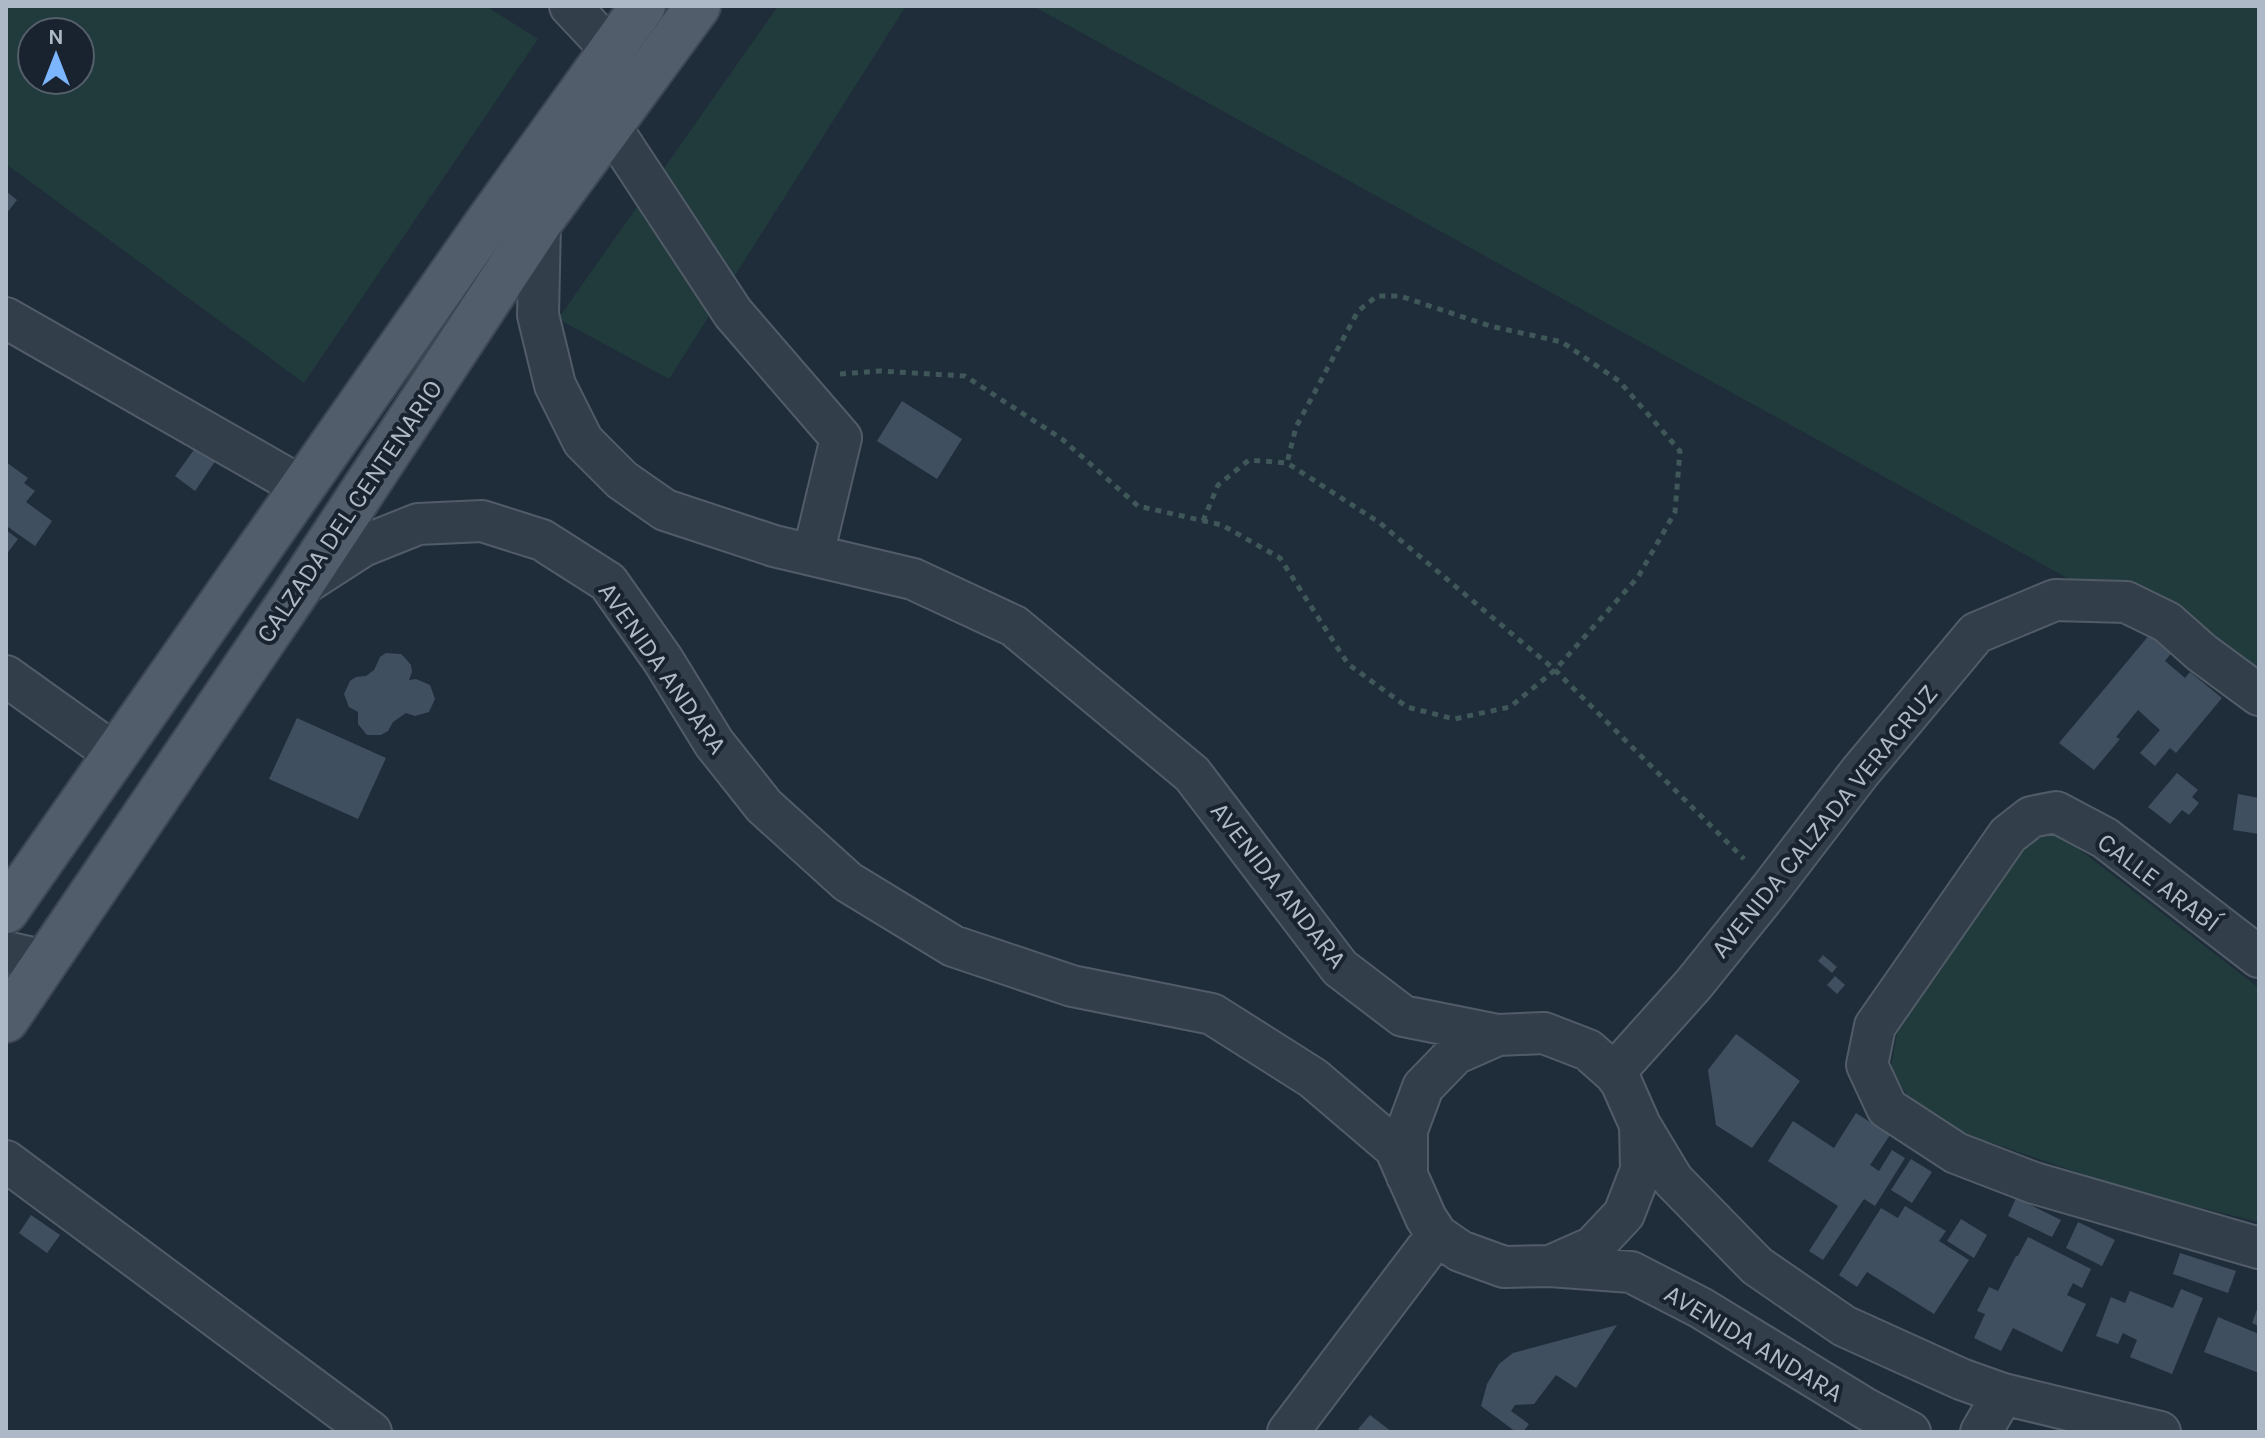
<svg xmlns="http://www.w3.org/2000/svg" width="2265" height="1438" font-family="Karla,sans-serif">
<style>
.green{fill:#213a3b;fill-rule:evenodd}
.building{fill:#404f60}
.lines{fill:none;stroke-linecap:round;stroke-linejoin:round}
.minor-casing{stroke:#515c68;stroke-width:44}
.major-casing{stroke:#3d4754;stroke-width:48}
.path{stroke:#3f5759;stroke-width:5;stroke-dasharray:6 6;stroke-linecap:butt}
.minor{stroke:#333e4b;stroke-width:40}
.major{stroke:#515d6b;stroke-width:44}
.labels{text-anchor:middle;stroke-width:8;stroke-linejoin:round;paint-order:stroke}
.street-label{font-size:26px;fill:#aeb9c7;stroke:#19232f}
</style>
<rect width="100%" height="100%" fill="#1f2d3a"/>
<path class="green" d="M6,6H486L538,39L304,383L6,164ZM32,32H80V80H32Z
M778,6H906L669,379L558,319Z
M1033,6H2259V720L2125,610Z
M2035,831L2062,836L2259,988V1222L2133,1191L1927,1121L1890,1072L1899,1023Z"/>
<path class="building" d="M6,191L17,200L6,214Z
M902,401L962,439L937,479L877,441Z
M196,447L216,460L195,491L175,476Z
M6,462L28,478L24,483L35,491L26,502L52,521L35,546L8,527L6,530L18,539L6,555Z
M2151,633L2173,651L2165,661L2185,678L2190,672L2222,698L2176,753L2170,748L2155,766L2140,753L2160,730L2138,710L2116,737L2120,739L2094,770L2059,743Z
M386,653L401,654L406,659L411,665L412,672L409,680L416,679L430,685L435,699L429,712L415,716L406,713L393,722L388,731L381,735H367L358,724V712L349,707L344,694L350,681L356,677L366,676L374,670L380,657Z
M297,718L386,758L358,819L269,779Z
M2177,773L2198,790L2192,797L2199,803L2189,815L2182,810L2170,824L2148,807Z
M2238,794L2259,798V834L2233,830Z
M1823,955L1837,967L1832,973L1818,961Z
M1835,976L1845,985L1837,994L1827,985Z
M1736,1034L1800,1081L1752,1148L1716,1125L1708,1070Z
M1856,1113L1890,1135L1870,1165L1879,1171L1892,1150L1905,1158L1875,1206L1864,1199L1823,1260L1809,1251L1838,1206L1768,1161L1793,1121L1834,1148Z
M1911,1159L1932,1172L1912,1203L1891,1190Z
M2016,1198L2061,1220L2052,1237L2008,1216Z
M1905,1206L1946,1231L1939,1241L1969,1260L1934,1314L1867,1272L1857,1287L1839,1275L1881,1208L1898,1218Z
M31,1215L60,1235L47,1253L19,1233Z
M1961,1219L1987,1235L1974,1258L1947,1241Z
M2078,1222L2115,1240L2102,1266L2066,1248Z
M2028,1237L2091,1269L2082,1288L2073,1283L2067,1295L2086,1304L2062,1352L2013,1328L2001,1351L1974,1338L1985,1314L1977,1311L1989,1287L1998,1291L2016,1256H2018Z
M2180,1253L2236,1271L2228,1293L2173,1274Z
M2181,1289L2203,1298L2172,1374L2130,1357L2137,1340L2123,1333L2118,1344L2096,1336L2111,1297L2125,1303L2130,1291L2173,1308Z
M2259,1304V1326L2252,1323Z
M2218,1317L2259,1334V1373L2204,1352Z
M1617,1325L1576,1388L1556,1375L1534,1404L1515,1405L1511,1411L1529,1424L1523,1432H1516L1481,1406L1487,1384L1499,1364L1513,1353Z
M1370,1415L1392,1432H1362L1358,1429Z"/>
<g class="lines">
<g class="minor-casing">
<path id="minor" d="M570,6L633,73
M610,126L733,313L841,438L813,555
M540,222L538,315L555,385L583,441L622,480L665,510L774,546L913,579L1014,626L1192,774L1340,968L1403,1016L1498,1035L1544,1033L1588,1050L1614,1073L1621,1082L1640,1125L1673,1180L1757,1266L1844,1326L1961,1379L2003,1394L2160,1432
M6,318L302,487
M301,586L363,546L418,524L482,521L542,540L608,582L663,660L714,743L764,806L848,882L953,946L1072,986L1212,1014L1313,1078L1395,1148L1426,1218L1437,1235L1460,1251L1504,1267L1550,1266L1631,1272L1701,1308L1866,1409L1910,1432
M6,676L115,754
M6,952L46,961
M2259,957L2105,838L2056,812L2031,817L2008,835L1875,1026L1867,1065L1887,1108L1956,1153L2034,1183L2259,1248
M1614,1073L1693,985L1772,887L1860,772L1976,633L2055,600L2126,602L2167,622L2202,653L2259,695
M6,1161L371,1432
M1407,1176V1130L1423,1087L1455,1054L1498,1035
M1550,1266L1593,1247L1624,1214L1641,1170L1640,1125
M1288,1432L1437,1235
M1981,1432L2003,1394"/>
</g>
<g class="major-casing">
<path id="major" d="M6,911L487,223L643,6
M6,1020L299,588L540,222L698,6"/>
</g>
<path class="path" d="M840,374L880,371L965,376L1062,439L1138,506L1222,525L1280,558L1348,664L1407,707L1454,719L1510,707L1555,670L1638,577L1675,512L1680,451L1619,381L1562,342L1490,326L1400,296H1377L1358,311L1296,427L1287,463
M1203,521L1218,485L1249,460L1287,463L1380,523L1555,670L1744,859"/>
<use href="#minor" class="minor"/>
<use href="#major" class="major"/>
</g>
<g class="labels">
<g class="street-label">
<text transform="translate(349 511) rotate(-56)" y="9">CALZADA DEL CENTENARIO</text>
<text transform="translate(663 668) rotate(55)" y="9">AVENIDA ANDARA</text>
<text transform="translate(1824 821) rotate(-51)" y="9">AVENIDA CALZADA VERACRUZ</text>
<text transform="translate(2159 882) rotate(37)" y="9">CALLE ARABÍ</text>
<text transform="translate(1279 885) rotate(52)" y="9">AVENIDA ANDARA</text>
<text transform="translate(1754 1343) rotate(31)" y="9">AVENIDA ANDARA</text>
</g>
</g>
<rect width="2265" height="1438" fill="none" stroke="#aeb9c7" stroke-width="16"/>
<g transform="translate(56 56)"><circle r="38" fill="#19232f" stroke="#555f6c" stroke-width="2"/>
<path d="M0-6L14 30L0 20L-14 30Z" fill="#7bb6ff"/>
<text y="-12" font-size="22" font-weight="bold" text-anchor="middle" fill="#aeb9c7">N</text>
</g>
</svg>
